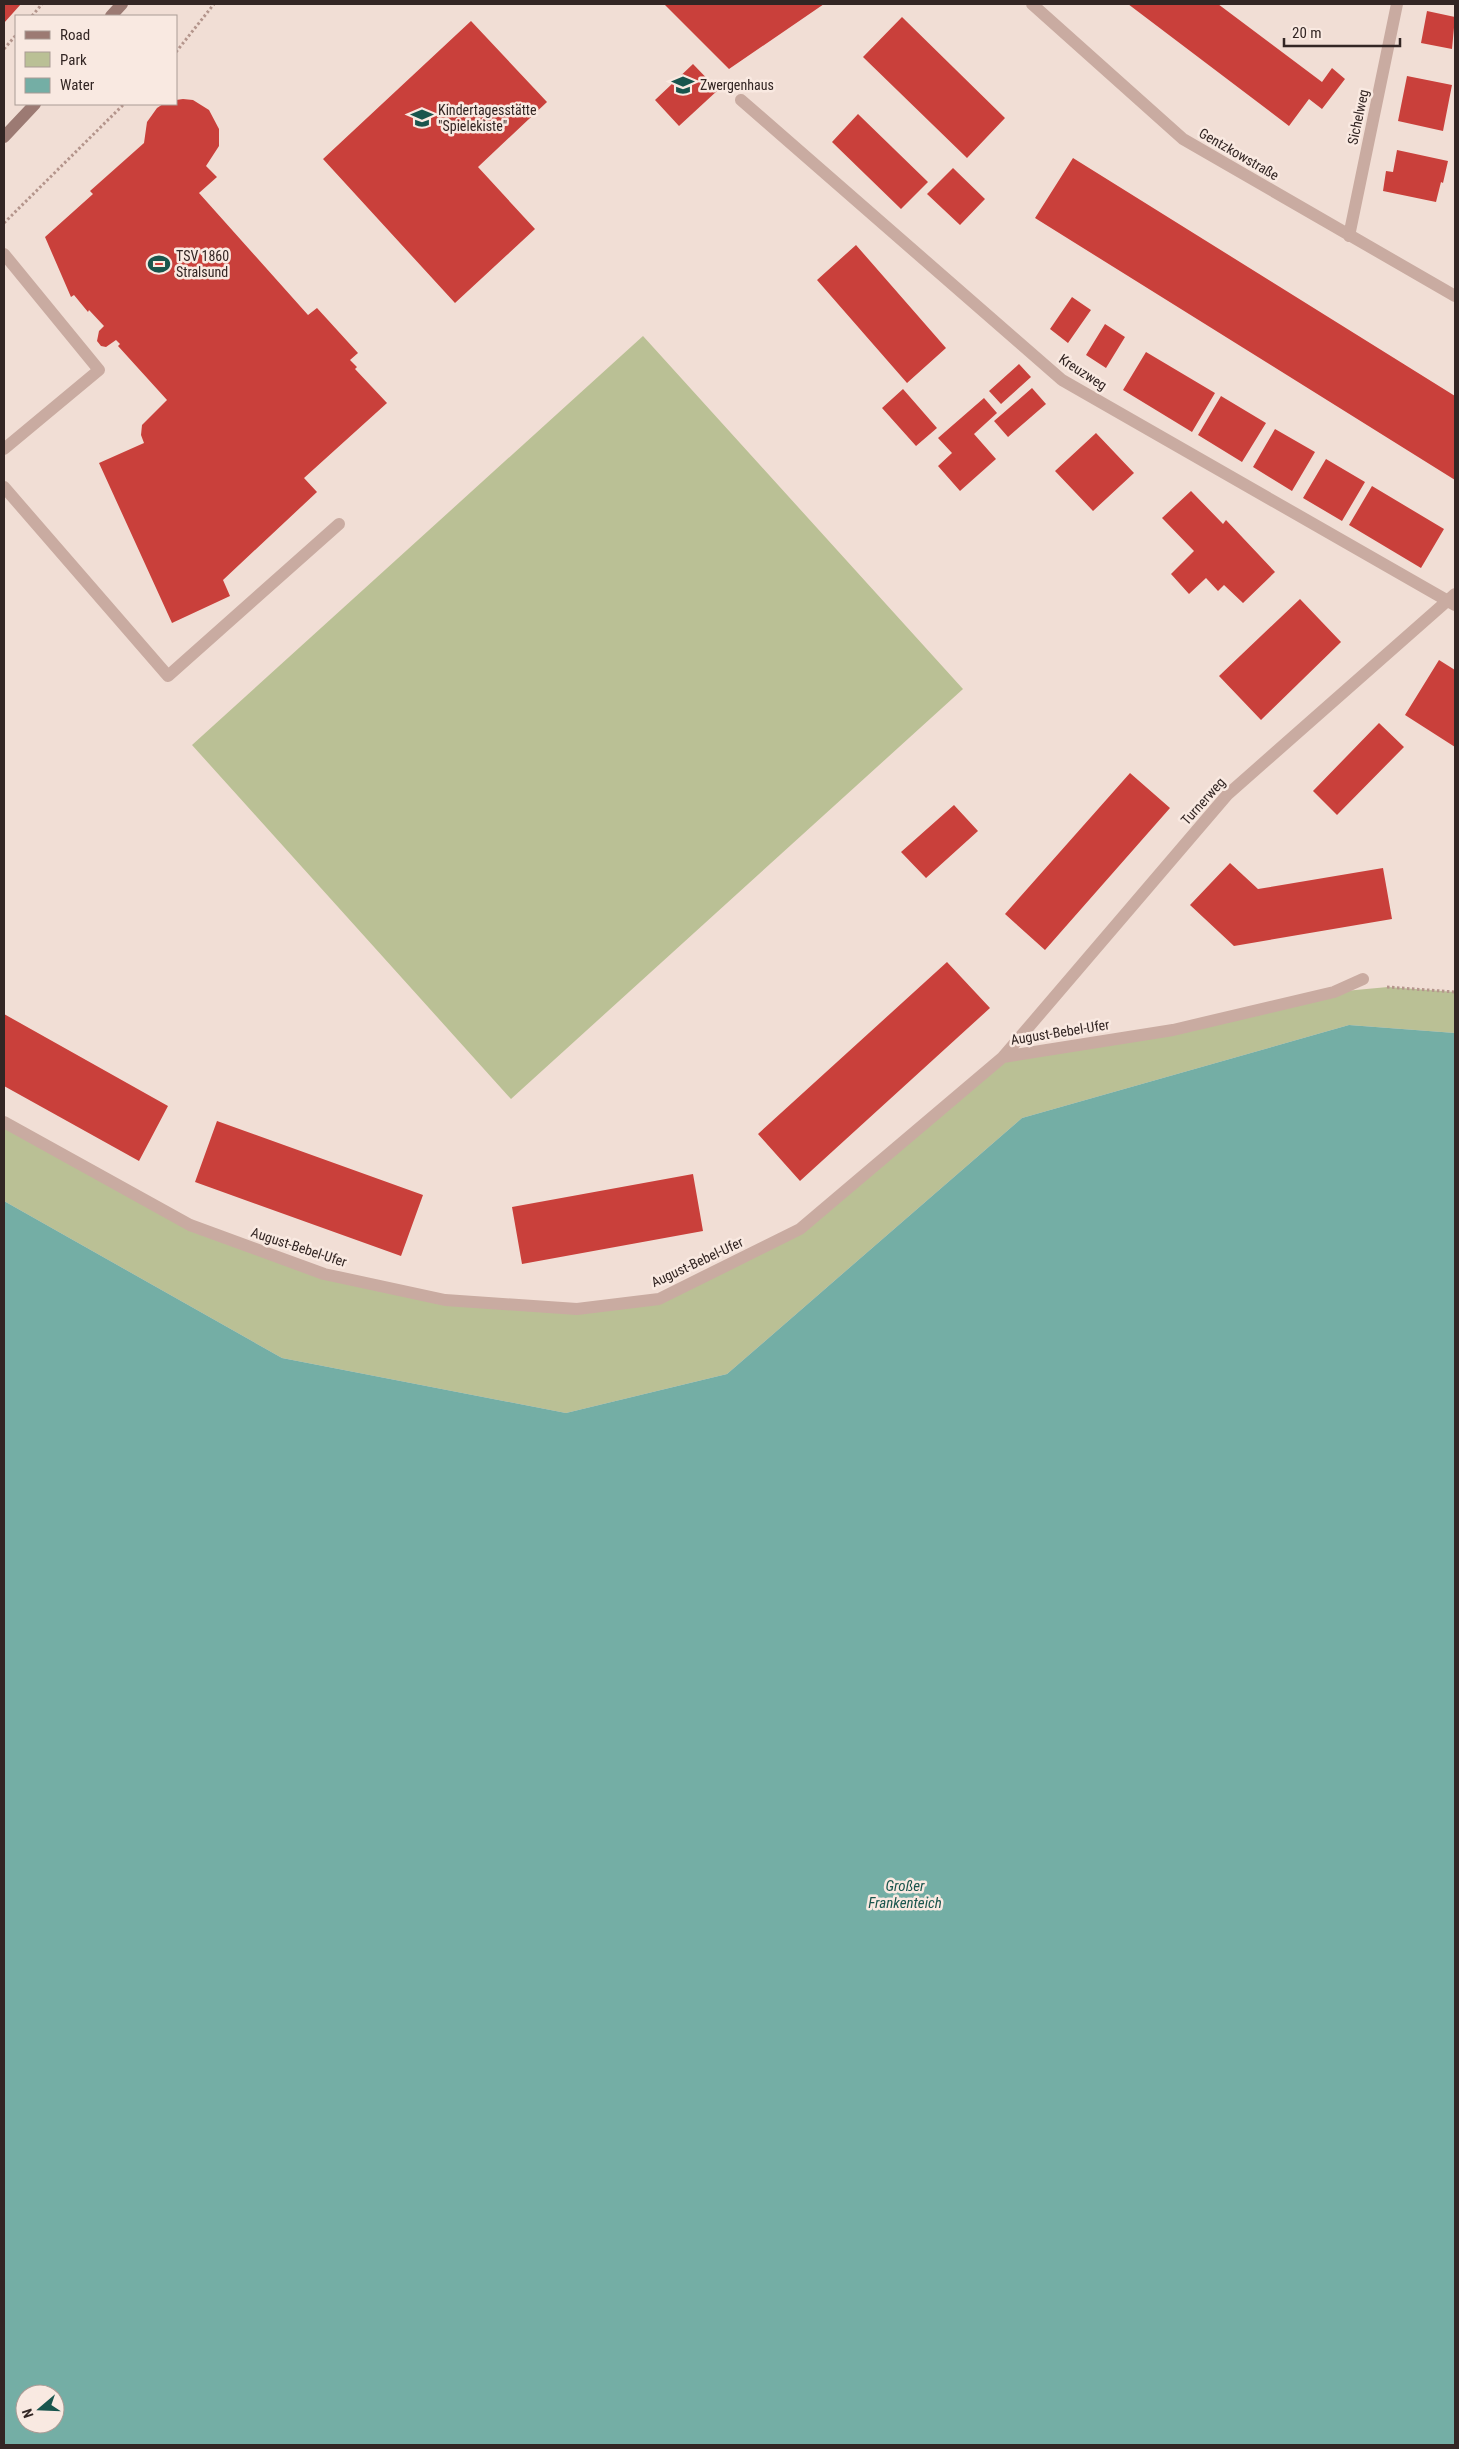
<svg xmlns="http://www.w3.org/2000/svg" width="1459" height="2449" font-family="'Roboto Condensed',sans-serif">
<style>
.green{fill:#bac095}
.water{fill:#74aea5;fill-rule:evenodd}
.building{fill:#c9403b}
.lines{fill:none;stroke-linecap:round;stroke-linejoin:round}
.path{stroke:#b4958c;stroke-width:3;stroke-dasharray:2.5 2.5;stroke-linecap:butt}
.service{stroke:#c9aba1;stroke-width:12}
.minor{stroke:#c9aba1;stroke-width:12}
.secondary{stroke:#9c7a73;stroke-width:12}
.labels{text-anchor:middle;stroke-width:5;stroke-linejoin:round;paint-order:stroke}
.poi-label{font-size:14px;fill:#332624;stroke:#f9e9e1;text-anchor:start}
.street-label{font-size:14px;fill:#332624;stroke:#f9e9e1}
.water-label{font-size:15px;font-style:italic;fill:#19554d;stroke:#f9e9e1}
</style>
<rect width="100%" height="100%" fill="#f1ded5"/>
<path class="green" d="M643,336L963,689L511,1099L192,745Z
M1388,987L1455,992V1033L1349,1025L1022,1118L727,1374L566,1413L282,1358L4,1201V1122L190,1225L324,1274L445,1300L577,1309L659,1299L800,1229L1003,1057L1173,1030L1334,992Z"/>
<path class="water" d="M1349,1025L1455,1033V2445H4V1201L282,1358L566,1413L727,1374L1022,1118ZM25,2394H55V2424H25Z"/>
<path class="building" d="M4,4H21L4,23Z
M664,4H824L729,69Z
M1128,4H1218L1322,82L1332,68L1345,79L1322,109L1309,99L1289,126Z
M1427,11L1455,17L1452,49L1421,43Z
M902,17L1005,118L967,158L863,57Z
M471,21L547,102L478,167L535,229L455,303L323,159Z
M693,64L718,90L679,126L655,100Z
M1407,76L1452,85L1443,131L1398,121Z
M183,99L193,100L209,110L219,129V146L206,166L217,177L199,193L308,315L317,308L358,353L350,360L357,367L355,369L387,403L304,478L317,492L223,580L230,596L172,623L99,463L144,443L141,435L142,425L167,400L118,346L120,344L116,340L106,347L101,346L97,341L99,331L104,326L89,310L88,312L74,295L71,297L45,237L93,194L90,191L144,143L147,122L157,108L163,104H176V100Z
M858,114L928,182L901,209L832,142Z
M1397,150L1448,161L1443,183L1441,182L1436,202L1383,191L1386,171L1393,172Z
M1073,158L1455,396V480L1035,218Z
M953,168L985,199L960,225L927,194Z
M856,245L946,348L907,383L817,280Z
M1072,297L1091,310L1068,343L1050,329Z
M1105,324L1125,337L1106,368L1086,355Z
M1146,352L1215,393L1192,432L1123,390Z
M1019,364L1031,377L1001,404L989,391Z
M1032,388L1046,404L1008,437L994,421Z
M903,389L937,428L916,446L882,408Z
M1221,396L1266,423L1242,462L1198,435Z
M984,398L997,413L974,434L996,459L960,491L938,466L952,453L938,438Z
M1275,429L1315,452L1292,491L1253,467Z
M1096,433L1134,473L1093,511L1055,471Z
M1326,459L1365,482L1342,521L1303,498Z
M1372,486L1444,529L1421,568L1349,525Z
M1191,491L1223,524L1226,520L1275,572L1243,603L1224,585L1218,591L1206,578L1189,594L1171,574L1194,551L1162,518Z
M1300,599L1341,642L1261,720L1219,676Z
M1439,660L1455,670V747L1405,715Z
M1379,723L1404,747L1337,815L1313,791Z
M1130,773L1170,808L1045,950L1005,914Z
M954,805L978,831L926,878L901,852Z
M1230,863L1258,889L1383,868L1392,919L1234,946L1190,905Z
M947,962L990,1008L800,1181L758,1134Z
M4,1014L168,1106L139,1161L4,1086Z
M217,1121L423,1195L401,1256L195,1182Z
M693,1174L703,1231L522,1264L512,1207Z"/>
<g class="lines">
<path class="path" d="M32,16L42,4
M4,49L16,35
M176,52L214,4
M4,223L124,104
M1387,987L1455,992"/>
<path class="service" d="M4,254L99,370L4,449
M4,487L168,676L339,524"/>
<path class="minor" d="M1032,4L1183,139L1455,296
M741,100L1062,380L1455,605
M1349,236L1397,4
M1003,1057L1227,795L1455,594
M4,1122L190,1225L324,1274L445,1300L577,1309L659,1299L800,1229L1003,1057L1173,1030L1334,992L1363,979"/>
<path class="secondary" d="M111,16L122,4
M4,137L35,104"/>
</g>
<defs>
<g id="school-bare" transform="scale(1.725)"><path d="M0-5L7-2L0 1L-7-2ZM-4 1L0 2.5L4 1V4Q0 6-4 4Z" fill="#19554d" stroke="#f9e9e1" stroke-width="2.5" paint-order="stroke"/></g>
<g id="stadium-bare" transform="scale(1.725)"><path d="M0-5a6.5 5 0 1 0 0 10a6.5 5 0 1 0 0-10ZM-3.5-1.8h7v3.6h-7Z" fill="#19554d" stroke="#f9e9e1" stroke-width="2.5" paint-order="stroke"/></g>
</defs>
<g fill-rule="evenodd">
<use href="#school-bare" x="683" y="85"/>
<use href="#school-bare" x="422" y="118"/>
<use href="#stadium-bare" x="159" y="264"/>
</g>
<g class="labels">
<g class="poi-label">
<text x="700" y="90">Zwergenhaus</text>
<text x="438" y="115">Kindertagesstätte<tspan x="438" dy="16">"Spielekiste"</tspan></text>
<text x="176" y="261">TSV 1860<tspan x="176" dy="16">Stralsund</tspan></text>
</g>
<g class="street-label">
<text transform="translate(1358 117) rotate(-78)" y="5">Sichelweg</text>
<text transform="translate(1239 154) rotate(30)" y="5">Gentzkowstraße</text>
<text transform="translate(1083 372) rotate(33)" y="5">Kreuzweg</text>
<text transform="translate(1203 801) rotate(-48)" y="5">Turnerweg</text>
<text transform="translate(1060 1032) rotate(-9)" y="5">August-Bebel-Ufer</text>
<text transform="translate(299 1247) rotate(18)" y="5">August-Bebel-Ufer</text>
<text transform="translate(697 1262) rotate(-25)" y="5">August-Bebel-Ufer</text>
</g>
<g class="water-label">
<text x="905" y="1891">Großer<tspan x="905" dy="17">Frankenteich</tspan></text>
</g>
</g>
<rect width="1459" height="2449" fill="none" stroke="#332624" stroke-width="10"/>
<rect x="15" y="15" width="162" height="90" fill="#f9e9e1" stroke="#aa9b95"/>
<rect x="25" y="31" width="25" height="8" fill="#9c7a73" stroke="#aa9b95"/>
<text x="60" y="40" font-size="15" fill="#332624">Road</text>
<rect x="25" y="52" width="25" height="15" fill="#bac095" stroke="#aa9b95"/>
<text x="60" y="65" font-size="15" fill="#332624">Park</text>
<rect x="25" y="78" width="25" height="15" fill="#74aea5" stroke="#aa9b95"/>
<text x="60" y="90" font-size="15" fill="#332624">Water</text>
<g transform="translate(40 2409) rotate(251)"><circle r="24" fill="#f9e9e1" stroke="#aa9b95"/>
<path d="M0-4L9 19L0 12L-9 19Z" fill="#19554d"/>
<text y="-8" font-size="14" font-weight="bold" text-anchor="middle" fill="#332624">N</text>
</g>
<path d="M1284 38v8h116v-8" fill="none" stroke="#332624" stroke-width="2.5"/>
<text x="1292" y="38" font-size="15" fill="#332624" stroke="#f9e9e1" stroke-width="4" paint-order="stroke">20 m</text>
</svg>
